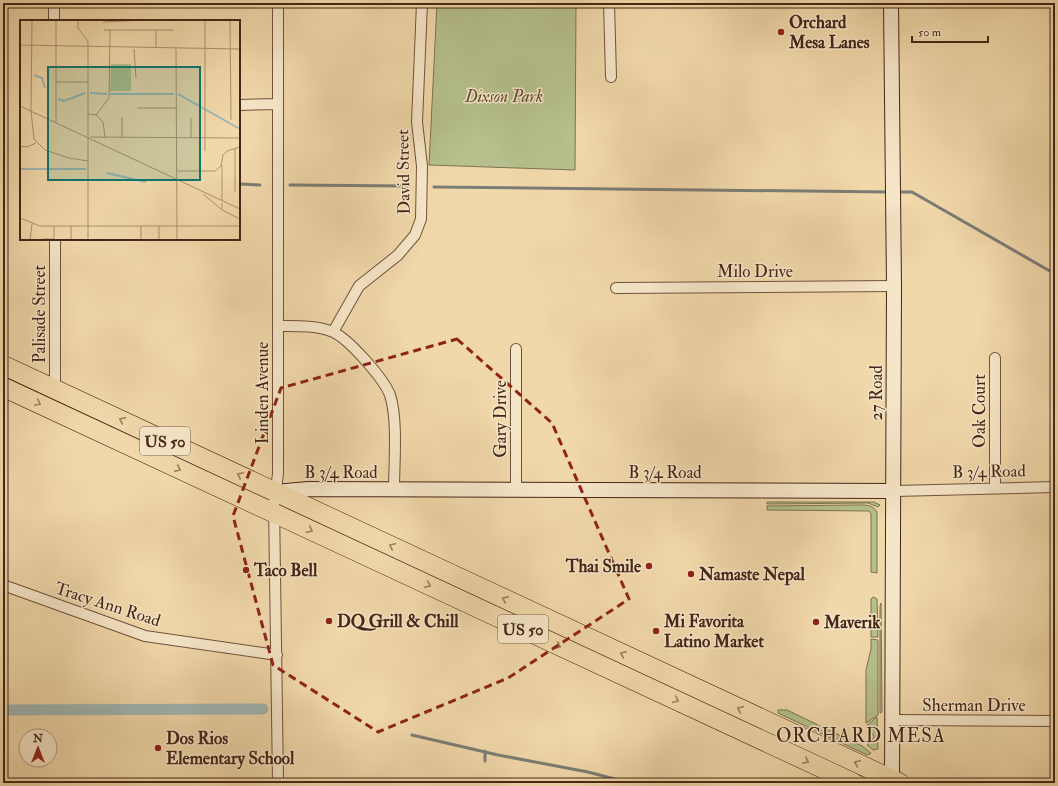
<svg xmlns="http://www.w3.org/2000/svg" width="1058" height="786" font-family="'IM FELL Double Pica',serif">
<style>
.green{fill:#b5c08c;stroke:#7d7352}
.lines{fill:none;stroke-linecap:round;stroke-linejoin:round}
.stream{stroke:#7b7d75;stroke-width:3}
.canal{stroke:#9fb7b4;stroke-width:11}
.street-casing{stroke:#70523c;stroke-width:12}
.secondary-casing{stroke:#452617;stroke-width:16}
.highway-casing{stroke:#452617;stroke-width:20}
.street{stroke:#f6e6c8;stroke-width:10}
.secondary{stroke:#f6e6c8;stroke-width:14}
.highway{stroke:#f1d8aa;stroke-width:19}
.oneway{stroke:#9b7f60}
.marked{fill:none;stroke:#8f2418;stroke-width:3;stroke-dasharray:8 5;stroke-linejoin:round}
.poi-dot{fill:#8f2418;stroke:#f6e6c8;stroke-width:1.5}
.labels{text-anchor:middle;stroke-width:3;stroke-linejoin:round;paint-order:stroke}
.shield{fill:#f6e6c8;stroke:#7a604c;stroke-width:1}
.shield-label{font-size:16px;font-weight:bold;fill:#452617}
.poi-label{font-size:17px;font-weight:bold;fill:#452617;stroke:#f6e6c8;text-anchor:start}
.park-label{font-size:17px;font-style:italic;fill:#614c34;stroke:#f6e6c8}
.street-label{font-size:17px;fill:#452617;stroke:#f6e6c8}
.quarter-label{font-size:19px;letter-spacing:1px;fill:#452617;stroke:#f6e6c8}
.inset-river{fill:none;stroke:#9fb7b4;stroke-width:2}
.inset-road{fill:none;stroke:#ac916f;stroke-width:1}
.view{fill:#0f766e;fill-opacity:0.15;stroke:#0f766e;stroke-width:2}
.inset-edge{fill:none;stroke:#452617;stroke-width:2}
</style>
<rect width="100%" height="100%" fill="#f1d8aa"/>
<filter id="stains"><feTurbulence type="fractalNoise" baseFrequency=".005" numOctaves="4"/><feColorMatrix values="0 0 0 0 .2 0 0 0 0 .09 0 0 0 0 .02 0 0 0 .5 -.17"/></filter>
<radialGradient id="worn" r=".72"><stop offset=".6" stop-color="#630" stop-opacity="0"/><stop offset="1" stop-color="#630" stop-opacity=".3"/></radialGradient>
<path class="green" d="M437,3H576L575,170L429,165Z
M767,502H874L880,505L878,507L868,503L767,504Z
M856,505C865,505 872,504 877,512V573L871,572V514L869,511L767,510V506Z
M873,597L877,599L878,637H871V599Z
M881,603L882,712L880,713V606Z
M871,639L878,640V715L866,723V670L871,649Z
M778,710H787L862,746L871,753L870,754L867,755L778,713Z
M877,717L878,749L873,750L867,745L874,737L867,725Z"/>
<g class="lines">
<path class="stream" d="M239,184L260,185
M290,185L409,186
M434,187L889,192
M896,192H912L1055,274
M412,735L498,755L588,772L630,783
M485,761V751"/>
<path class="canal" d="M3,710L263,709"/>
<g class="street-casing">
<path id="street" d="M54,3V21
M278,3V474L274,504L278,783
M609,3L611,77
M239,105L278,104
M55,239V390
M616,288L894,286
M278,326C296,326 316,325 333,332C349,339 384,379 390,395C398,419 394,464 394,490
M333,332L359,286L398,255L415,235L421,219L422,166L417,122L422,3
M516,349V489
M995,358V488
M894,491L1055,487
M3,585L145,636L277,655
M892,720L1055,721"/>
</g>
<g class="secondary-casing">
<path id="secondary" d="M891,3L894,286L892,783
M275,492L308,489L894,491"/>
</g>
<g class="highway-casing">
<path id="highway" d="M3,365L900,783
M3,387L854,783"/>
</g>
<use href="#street" class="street"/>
<use href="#secondary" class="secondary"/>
<use href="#highway" class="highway"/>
</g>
<defs><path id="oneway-chevron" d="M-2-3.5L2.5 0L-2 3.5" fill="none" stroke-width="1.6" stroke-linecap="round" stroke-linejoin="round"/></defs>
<g class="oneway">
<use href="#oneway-chevron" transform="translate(38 403) rotate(25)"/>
<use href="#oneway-chevron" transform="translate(122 420) rotate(-155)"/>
<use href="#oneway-chevron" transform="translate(178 469) rotate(25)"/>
<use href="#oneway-chevron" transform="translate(240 475) rotate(-155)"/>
<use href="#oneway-chevron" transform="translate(310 530) rotate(25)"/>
<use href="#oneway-chevron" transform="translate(392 546) rotate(-155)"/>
<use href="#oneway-chevron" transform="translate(428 585) rotate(25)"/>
<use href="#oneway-chevron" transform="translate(505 599) rotate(-155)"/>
<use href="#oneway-chevron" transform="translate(558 646) rotate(25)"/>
<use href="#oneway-chevron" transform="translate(623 654) rotate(-155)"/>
<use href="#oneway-chevron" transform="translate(676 700) rotate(25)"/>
<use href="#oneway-chevron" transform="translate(740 709) rotate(-155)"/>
<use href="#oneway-chevron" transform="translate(806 761) rotate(25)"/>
<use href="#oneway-chevron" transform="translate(857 763) rotate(-155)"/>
</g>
<path class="marked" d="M457,339L552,423L629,599L508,678L378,732L273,665L233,516L281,388Z"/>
<g class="poi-dot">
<circle cx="781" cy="32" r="4"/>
<circle cx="649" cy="566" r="4"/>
<circle cx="246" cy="570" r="4"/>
<circle cx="691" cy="574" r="4"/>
<circle cx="329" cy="621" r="4"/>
<circle cx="816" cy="622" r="4"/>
<circle cx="656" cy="631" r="4"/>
<circle cx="158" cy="748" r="4"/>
</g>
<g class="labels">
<g class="shield">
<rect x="140" y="427" width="50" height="28" rx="3"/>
<rect x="498" y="615" width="50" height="28" rx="3"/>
</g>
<g class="shield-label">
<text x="165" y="447">US 50</text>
<text x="523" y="635">US 50</text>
</g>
<g class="poi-label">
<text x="789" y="28">Orchard<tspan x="789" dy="20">Mesa Lanes</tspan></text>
<text x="641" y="572" text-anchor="end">Thai Smile</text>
<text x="254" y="576">Taco Bell</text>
<text x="699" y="580">Namaste Nepal</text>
<text x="337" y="627">DQ Grill &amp; Chill</text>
<text x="664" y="627">Mi Favorita<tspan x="664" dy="20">Latino Market</tspan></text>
<text x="824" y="628">Maverik</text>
<text x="166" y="744">Dos Rios<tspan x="166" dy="20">Elementary School</tspan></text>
</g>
<g class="park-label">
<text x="504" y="102">Dixson Park</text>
</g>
<g class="street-label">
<text transform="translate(403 172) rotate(-91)" y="6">David Street</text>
<text x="755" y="277">Milo Drive</text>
<text transform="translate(39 314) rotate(-90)" y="6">Palisade Street</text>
<text transform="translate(262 393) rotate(-90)" y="6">Linden Avenue</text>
<text transform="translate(876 393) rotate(-90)" y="6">27 Road</text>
<text transform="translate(979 411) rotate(-90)" y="6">Oak Court</text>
<text transform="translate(500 419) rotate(-90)" y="6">Gary Drive</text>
<text transform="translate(989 471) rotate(-1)" y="6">B 3/4 Road</text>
<text x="341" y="478">B 3/4 Road</text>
<text x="665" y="478">B 3/4 Road</text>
<text transform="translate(108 604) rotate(18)" y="6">Tracy Ann Road</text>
<text x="974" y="711">Sherman Drive</text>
</g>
<g class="quarter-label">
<text x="861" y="742">ORCHARD MESA</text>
</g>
</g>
<g transform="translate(20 20)">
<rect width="220" height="220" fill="#f1d8aa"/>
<path d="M91,44H111V71H90Z" fill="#b5c08c"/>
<path class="inset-river" d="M14,55L22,58L25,68M70,73L87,74M90,74H154M158,74L220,109M38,79L44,81L65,73M0,149H66M87,153L126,162"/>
<path class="inset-road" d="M12,0L11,91L14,119L25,130L49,138L68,141M36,0V102M58,0V8L68,21V220M210,0L211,100M83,2L124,0M84,10H153M0,25L220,29M136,27V10M114,29L116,58M156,29L157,220M36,62H68M0,86L220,189M117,88H157M68,94L76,95L83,102L85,117M76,95L89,78L90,10M102,97V117M171,98V117M70,117L220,118M0,126L7,127L16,123M185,131V0M202,145V180M157,151H195L201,146L203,135L207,131L220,127M215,172V128M183,174L201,189M202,183V190L220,199M0,198L20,206H220M51,206V220M121,206V220M139,206V220M24,219H34V206M10,220L12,204"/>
<path class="view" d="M28,47H180V160H28Z"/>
<rect width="220" height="220" class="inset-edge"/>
</g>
<rect width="1058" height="786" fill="none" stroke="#f1d8aa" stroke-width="16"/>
<rect x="4" y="4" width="1050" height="778" fill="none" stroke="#452617" stroke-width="2"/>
<rect x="8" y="8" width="1042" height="770" fill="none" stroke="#452617"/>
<g transform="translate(38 748)"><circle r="19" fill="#f6e6c8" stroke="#af9981"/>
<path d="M0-3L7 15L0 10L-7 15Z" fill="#8f2418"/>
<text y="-6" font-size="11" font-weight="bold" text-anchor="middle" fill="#452617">N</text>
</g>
<path d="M912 36v6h76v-6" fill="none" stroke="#452617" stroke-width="2"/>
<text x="918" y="36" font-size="12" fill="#452617" stroke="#f6e6c8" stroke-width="3" paint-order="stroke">50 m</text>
<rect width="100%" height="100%" filter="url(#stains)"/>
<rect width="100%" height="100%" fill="url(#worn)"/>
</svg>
